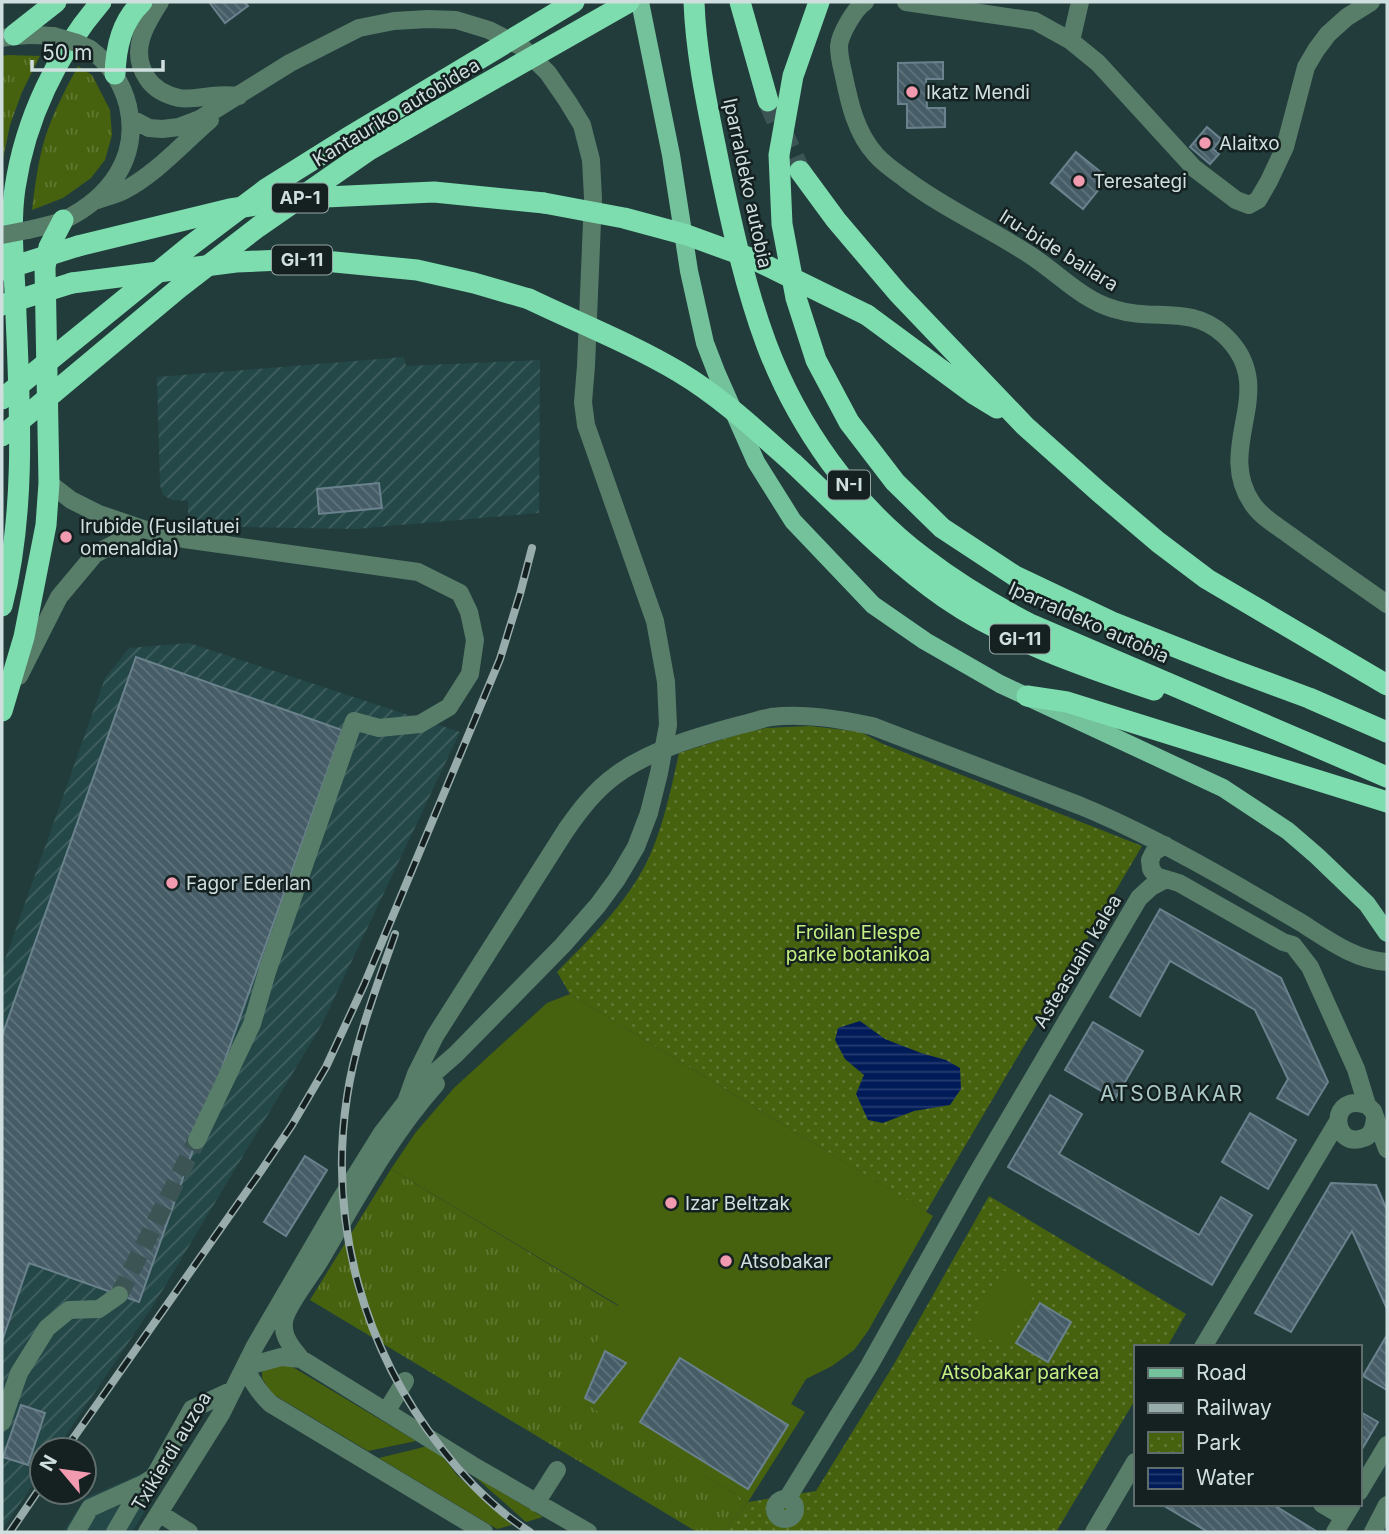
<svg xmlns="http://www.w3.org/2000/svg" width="1389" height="1534" font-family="Inter,sans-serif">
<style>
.built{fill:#244747}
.industrial{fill:url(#industrial-furrows)}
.grass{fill:url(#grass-tufts)}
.park{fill:url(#park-dots)}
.garden{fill:#47620e}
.water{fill:url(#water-rules)}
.building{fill:url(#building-back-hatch);stroke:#6a828d;stroke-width:2}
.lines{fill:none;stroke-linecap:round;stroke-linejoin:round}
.minor-tunnel{stroke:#3c5454;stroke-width:18;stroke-dasharray:18 9;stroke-linecap:butt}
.highway-tunnel{stroke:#3c5454;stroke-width:21;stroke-dasharray:21 10;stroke-linecap:butt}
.minor{stroke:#587d69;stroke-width:18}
.major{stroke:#74c29b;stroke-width:18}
.highway{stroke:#7dddae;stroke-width:21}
.rail-casing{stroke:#99acac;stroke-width:8}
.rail{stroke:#152120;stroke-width:5;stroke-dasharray:16;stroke-linecap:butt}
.minor-bridge{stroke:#587d69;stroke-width:18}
.highway-bridge{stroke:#7dddae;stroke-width:21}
.poi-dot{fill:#f29ab0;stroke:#152120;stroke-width:2.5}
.labels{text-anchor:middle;stroke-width:5;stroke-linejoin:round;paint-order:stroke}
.shield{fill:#152120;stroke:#97a5a5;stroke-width:2}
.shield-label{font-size:18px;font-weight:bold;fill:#cfdede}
.poi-label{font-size:19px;fill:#cfdede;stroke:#152120;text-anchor:start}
.street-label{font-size:19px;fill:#cfdede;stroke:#152120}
.park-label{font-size:19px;fill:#c4ef82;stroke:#152120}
.neighbourhood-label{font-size:21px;letter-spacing:2px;fill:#accac9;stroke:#152120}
</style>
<defs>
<pattern id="industrial-furrows" width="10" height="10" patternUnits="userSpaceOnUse" patternTransform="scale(1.75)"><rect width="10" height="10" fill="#244747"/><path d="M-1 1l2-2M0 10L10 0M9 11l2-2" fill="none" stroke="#436161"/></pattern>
<pattern id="grass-tufts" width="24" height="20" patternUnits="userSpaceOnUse" patternTransform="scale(1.75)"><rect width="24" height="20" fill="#47620e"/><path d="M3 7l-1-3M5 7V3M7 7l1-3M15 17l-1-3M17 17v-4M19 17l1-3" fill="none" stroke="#607831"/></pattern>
<pattern id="park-dots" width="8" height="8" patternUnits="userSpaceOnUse" patternTransform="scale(1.75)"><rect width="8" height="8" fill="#47620e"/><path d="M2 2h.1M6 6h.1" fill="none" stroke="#607831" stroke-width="1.8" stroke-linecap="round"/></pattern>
<pattern id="water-rules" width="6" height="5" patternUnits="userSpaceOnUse" patternTransform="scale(1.75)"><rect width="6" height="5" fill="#011b58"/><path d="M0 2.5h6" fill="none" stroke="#253c70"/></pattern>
<pattern id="building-back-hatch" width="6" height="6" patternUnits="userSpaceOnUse" patternTransform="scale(1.75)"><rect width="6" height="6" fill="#465d67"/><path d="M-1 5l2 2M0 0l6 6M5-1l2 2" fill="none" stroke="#60747c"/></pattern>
</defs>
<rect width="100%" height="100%" fill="#223c3c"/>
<path class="built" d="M145,1472L163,1482L132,1532H63L85,1498Z"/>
<path class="industrial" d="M404,357L406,366L540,360L539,513L355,529L188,526V501L172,500L163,495L160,485L157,377Z
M189,643L460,732L321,1026L153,1306L56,1450H42V1471L2,1530V968L105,678L129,648Z"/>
<path class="grass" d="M8,55L40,56L22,92L10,125L2,164V56Z
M78,66L92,75L110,110L112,135L105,160L91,178L63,198L32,210C35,186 38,161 45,138C53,113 65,90 78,66Z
M391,1169L618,1306L567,1392L748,1502L723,1532H697L310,1300Z"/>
<path class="park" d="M810,726L861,732L883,744L1142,846L926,1212L570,994L557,972C594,934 633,898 653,848C665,818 672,785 679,753L743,733L766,728Z
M989,1196L1186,1314L1167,1347H1135V1400L1056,1532H723L748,1502L816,1491L893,1366Z"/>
<path class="garden" d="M570,994L933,1216L868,1331L854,1350L832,1366L806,1379L791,1404L805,1412L748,1502L566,1392L618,1305L391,1169L416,1132L454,1088L547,1003Z
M1003,1270L1037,1290L1003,1347L969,1328Z
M281,1364L291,1366L416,1441L368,1451L271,1393L262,1378V1372L271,1367Z
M428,1446L440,1453L457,1475L512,1525L497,1529L379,1458Z
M474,1476L483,1481L543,1517L526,1522Z"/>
<path class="water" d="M860,1021L885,1039L921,1053L946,1060L960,1068L961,1089L950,1105L914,1111L883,1123L868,1120L856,1094L864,1075L845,1059L835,1040L838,1028Z"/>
<path class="building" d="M209,2H244L248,6L225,23Z
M943,62V79H926L927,108H945V127L907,128V104H898V63Z
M1207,127L1221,139L1213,149L1219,154L1210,164L1190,147Z
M1076,152L1108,178L1083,209L1051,183Z
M379,483L382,508L319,514L317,489Z
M136,657L342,730L139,1302L29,1263L2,1341V1036Z
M1160,909L1281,978L1328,1082L1308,1115L1277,1098L1288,1079L1255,1010L1170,961L1140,1016L1110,997Z
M1093,1022L1143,1051L1115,1099L1065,1070Z
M1050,1095L1082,1114L1059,1154L1199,1235L1221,1197L1252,1215L1212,1285L1008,1167Z
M1250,1113L1296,1140L1268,1189L1222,1162Z
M305,1156L327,1170L286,1236L264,1222Z
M1331,1183L1376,1185L1387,1210V1309L1352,1231L1291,1332L1255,1313Z
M1040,1303L1071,1322L1048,1362L1016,1343Z
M1387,1335V1390L1363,1376Z
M605,1351L626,1363L594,1403L585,1398Z
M680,1358L788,1425L748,1489L640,1422Z
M21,1405L45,1413L28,1465L3,1457Z
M1359,1411L1378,1422L1359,1454Z
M1161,1504H1272L1316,1531V1532H1208Z"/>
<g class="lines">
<path class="minor-tunnel" d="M119,1295L197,1140"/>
<path class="highway-tunnel" d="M768,101L800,171"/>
<path class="minor" d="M160,2C145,25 129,51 147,78C154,89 166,95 179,98C189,100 201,97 212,96C221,95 230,95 239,96
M865,2C855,8 840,34 839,46C839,55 841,64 843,72C849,101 855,132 876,155C884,164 894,171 904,178C943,208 989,228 1030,255C1058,273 1082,300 1114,309C1154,322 1191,304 1224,335C1282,389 1213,445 1252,503C1260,516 1276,525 1288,534C1321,558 1354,581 1387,604
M906,2L1035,21L1071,41L1098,63L1194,168L1236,200L1249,205L1258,200L1269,181L1285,147L1306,67L1316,50L1328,34L1347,17L1371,2
M2,38C19,34 35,35 53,36
M1071,41L1080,2
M130,118L149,128L162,129L179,127L200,119L290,63L359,28L394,21L428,19L456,20L489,30L522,47L548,73L568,102L582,125L591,160L593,198L586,366L583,402L586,425L655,621L666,682
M97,200C105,197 115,195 123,191C156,174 182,144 210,120
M28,230C40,227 53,225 64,220C109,198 140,158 128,106C122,82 110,64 90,49
M49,483L71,500L99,514L143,529L184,539L418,572L460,593L469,612L475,640L470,674L449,707L420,724L379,728L354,721L267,972L252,1024L197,1140
M19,676L59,597L95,554L143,529
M1165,845L1154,852L1150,860L1151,869L1156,876L1179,883L1283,942L1293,945L1310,967L1356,1069L1367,1105L1373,1111L1387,1149
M436,1084C389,1137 355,1201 319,1262C309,1278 291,1300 285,1317C280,1335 291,1346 301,1359L472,1465L588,1532
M407,1099L416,1074L435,1036L566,830C580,810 595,790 616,775C650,750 699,736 740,725C750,723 761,719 771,717C805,713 839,719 872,726L1081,806C1137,829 1188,857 1240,887C1260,899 1280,910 1300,922C1327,939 1354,960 1387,962
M1367,1105C1329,1092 1331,1146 1360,1139C1372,1137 1374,1128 1375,1118
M1203,1347L1338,1121
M245,1367C252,1382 259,1393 271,1404L484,1532
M245,1367L281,1357L301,1359
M386,1412L405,1381
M2,1422L19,1373L47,1328L69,1310L99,1309L119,1295
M1359,1492L1387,1445
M775 1509a10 10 0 1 1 20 0a10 10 0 1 1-20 0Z
M787,1499L869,1366L975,1177L1139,898L1151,887L1166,879
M536,1503L557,1470
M1322,1504L1344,1517
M159,1513L189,1532
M76,1532L90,1508L143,1484L154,1477L192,1409L231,1391
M115,1532L143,1484
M147,1532L221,1414L255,1346L339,1202L382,1133L416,1089L456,1054L563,945L598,905L617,879L636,847L649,813
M1094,1532L1135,1462
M1335,1532L1352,1504
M1373,1532L1387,1505"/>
<path class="major" d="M640,2L671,155L689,271L705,343L717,374L756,462L793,521L873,605L925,641L1000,684L1223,788L1288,831L1317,856L1367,904L1387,933"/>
<path class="highway" d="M694,2C696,59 710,118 721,174C733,231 746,289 766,343C797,426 853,505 924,558C958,584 995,606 1032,625L1387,777
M740,2L768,101
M14,35L56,2
M115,74C116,46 122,21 142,2
M800,171L836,220L898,293L1025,426L1099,492L1158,542L1207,579L1387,685
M78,246L230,209L304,198L434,192L544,203
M72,283L236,262L304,259L417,270L474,283L529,299
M867,315L974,394L997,408
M793,463C842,509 889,559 945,598C1004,639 1085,667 1154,690
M2,606C26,513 20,410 16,315C15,273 9,229 15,188C25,120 57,53 101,2
M1231,669L1309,698L1387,732
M1027,696L1067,702L1387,802
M2,711L24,637L46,525L49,483L45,267L49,247L63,220"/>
<g class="rail-casing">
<path id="rail" d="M395,934C377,986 355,1042 347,1097C328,1222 363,1349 442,1449C466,1480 497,1511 530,1532
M65,1450L261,1171L292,1125L326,1067L364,985L500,659L520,594L532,548
M10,1532L42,1485"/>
</g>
<use href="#rail" class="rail"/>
<path class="minor-bridge" d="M53,36L77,43L90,49
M2,235L28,230
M649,813L659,773L668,725L666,682"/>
<path class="highway-bridge" d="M819,2L793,76L779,155L782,224L796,298L816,360L849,422L895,482L942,528L1015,576L1112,622L1231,669
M544,203L624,218L687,235L753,259L867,315
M2,270L78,246
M529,299C579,323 632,344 679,372C721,397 757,431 793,463
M2,305L72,283
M2,399L190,246L266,189L349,137L574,2
M2,436L179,288L258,227L369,150L629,2"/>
</g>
<g class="poi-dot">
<circle cx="912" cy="92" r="7"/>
<circle cx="1205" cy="143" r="7"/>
<circle cx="1079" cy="181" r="7"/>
<circle cx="66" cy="537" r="7"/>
<circle cx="172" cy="883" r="7"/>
<circle cx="671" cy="1203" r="7"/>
<circle cx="726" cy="1261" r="7"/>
</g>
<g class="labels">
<g class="shield">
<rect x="272" y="183.5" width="56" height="29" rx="5"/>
<rect x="272" y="245.5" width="60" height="29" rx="5"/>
<rect x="828" y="470.5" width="42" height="29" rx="5"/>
<rect x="990" y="624.5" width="60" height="29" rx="5"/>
</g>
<g class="shield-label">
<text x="300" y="204">AP-1</text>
<text x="302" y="266">GI-11</text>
<text x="849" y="491">N-I</text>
<text x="1020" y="645">GI-11</text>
</g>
<g class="poi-label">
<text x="926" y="99">Ikatz Mendi</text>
<text x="1219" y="150">Alaitxo</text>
<text x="1093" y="188">Teresategi</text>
<text x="80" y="533">Irubide (Fusilatuei<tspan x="80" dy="22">omenaldia)</tspan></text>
<text x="186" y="890">Fagor Ederlan</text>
<text x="685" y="1210">Izar Beltzak</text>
<text x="740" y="1268">Atsobakar</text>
</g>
<g class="street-label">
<text transform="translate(396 112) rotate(-31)" y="7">Kantauriko autobidea</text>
<text transform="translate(748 183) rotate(78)" y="7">Iparraldeko autobia</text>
<text transform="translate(1059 250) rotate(32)" y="7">Iru-bide bailara</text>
<text transform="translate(1089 622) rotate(24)" y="7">Iparraldeko autobia</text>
<text transform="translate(1077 961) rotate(-59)" y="7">Asteasuain kalea</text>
<text transform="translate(171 1451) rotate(-59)" y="7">Txikierdi auzoa</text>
</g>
<g class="park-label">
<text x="858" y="939">Froilan Elespe<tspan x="858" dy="22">parke botanikoa</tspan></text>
<text x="1020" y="1379">Atsobakar parkea</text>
</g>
<g class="neighbourhood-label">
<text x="1172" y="1101">ATSOBAKAR</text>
</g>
</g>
<rect width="1389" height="1534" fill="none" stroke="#cfdede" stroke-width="7"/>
<rect x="1134" y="1345" width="228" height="161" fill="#152120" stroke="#5f6d6c" stroke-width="2"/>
<rect x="1148" y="1368" width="35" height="10" fill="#74c29b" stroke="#5f6d6c" stroke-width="2"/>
<text x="1196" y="1380" font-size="21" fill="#cfdede">Road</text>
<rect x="1148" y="1403" width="35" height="10" fill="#99acac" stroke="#5f6d6c" stroke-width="2"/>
<text x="1196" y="1415" font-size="21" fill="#cfdede">Railway</text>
<rect x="1148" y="1432" width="35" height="21" fill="url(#park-dots)" stroke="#5f6d6c" stroke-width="2"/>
<text x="1196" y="1450" font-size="21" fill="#cfdede">Park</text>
<rect x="1148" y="1468" width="35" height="21" fill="url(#water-rules)" stroke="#5f6d6c" stroke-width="2"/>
<text x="1196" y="1485" font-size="21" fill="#cfdede">Water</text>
<g transform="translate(63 1471) rotate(299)"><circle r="33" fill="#152120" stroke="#5f6d6c" stroke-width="2"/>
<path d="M0-5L12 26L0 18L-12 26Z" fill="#f29ab0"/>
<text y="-10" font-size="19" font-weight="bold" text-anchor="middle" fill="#cfdede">N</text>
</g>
<path d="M32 60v10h131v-10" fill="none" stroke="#cfdede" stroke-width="3.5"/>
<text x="42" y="60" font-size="21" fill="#cfdede" stroke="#152120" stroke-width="5" paint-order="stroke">50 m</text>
</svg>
